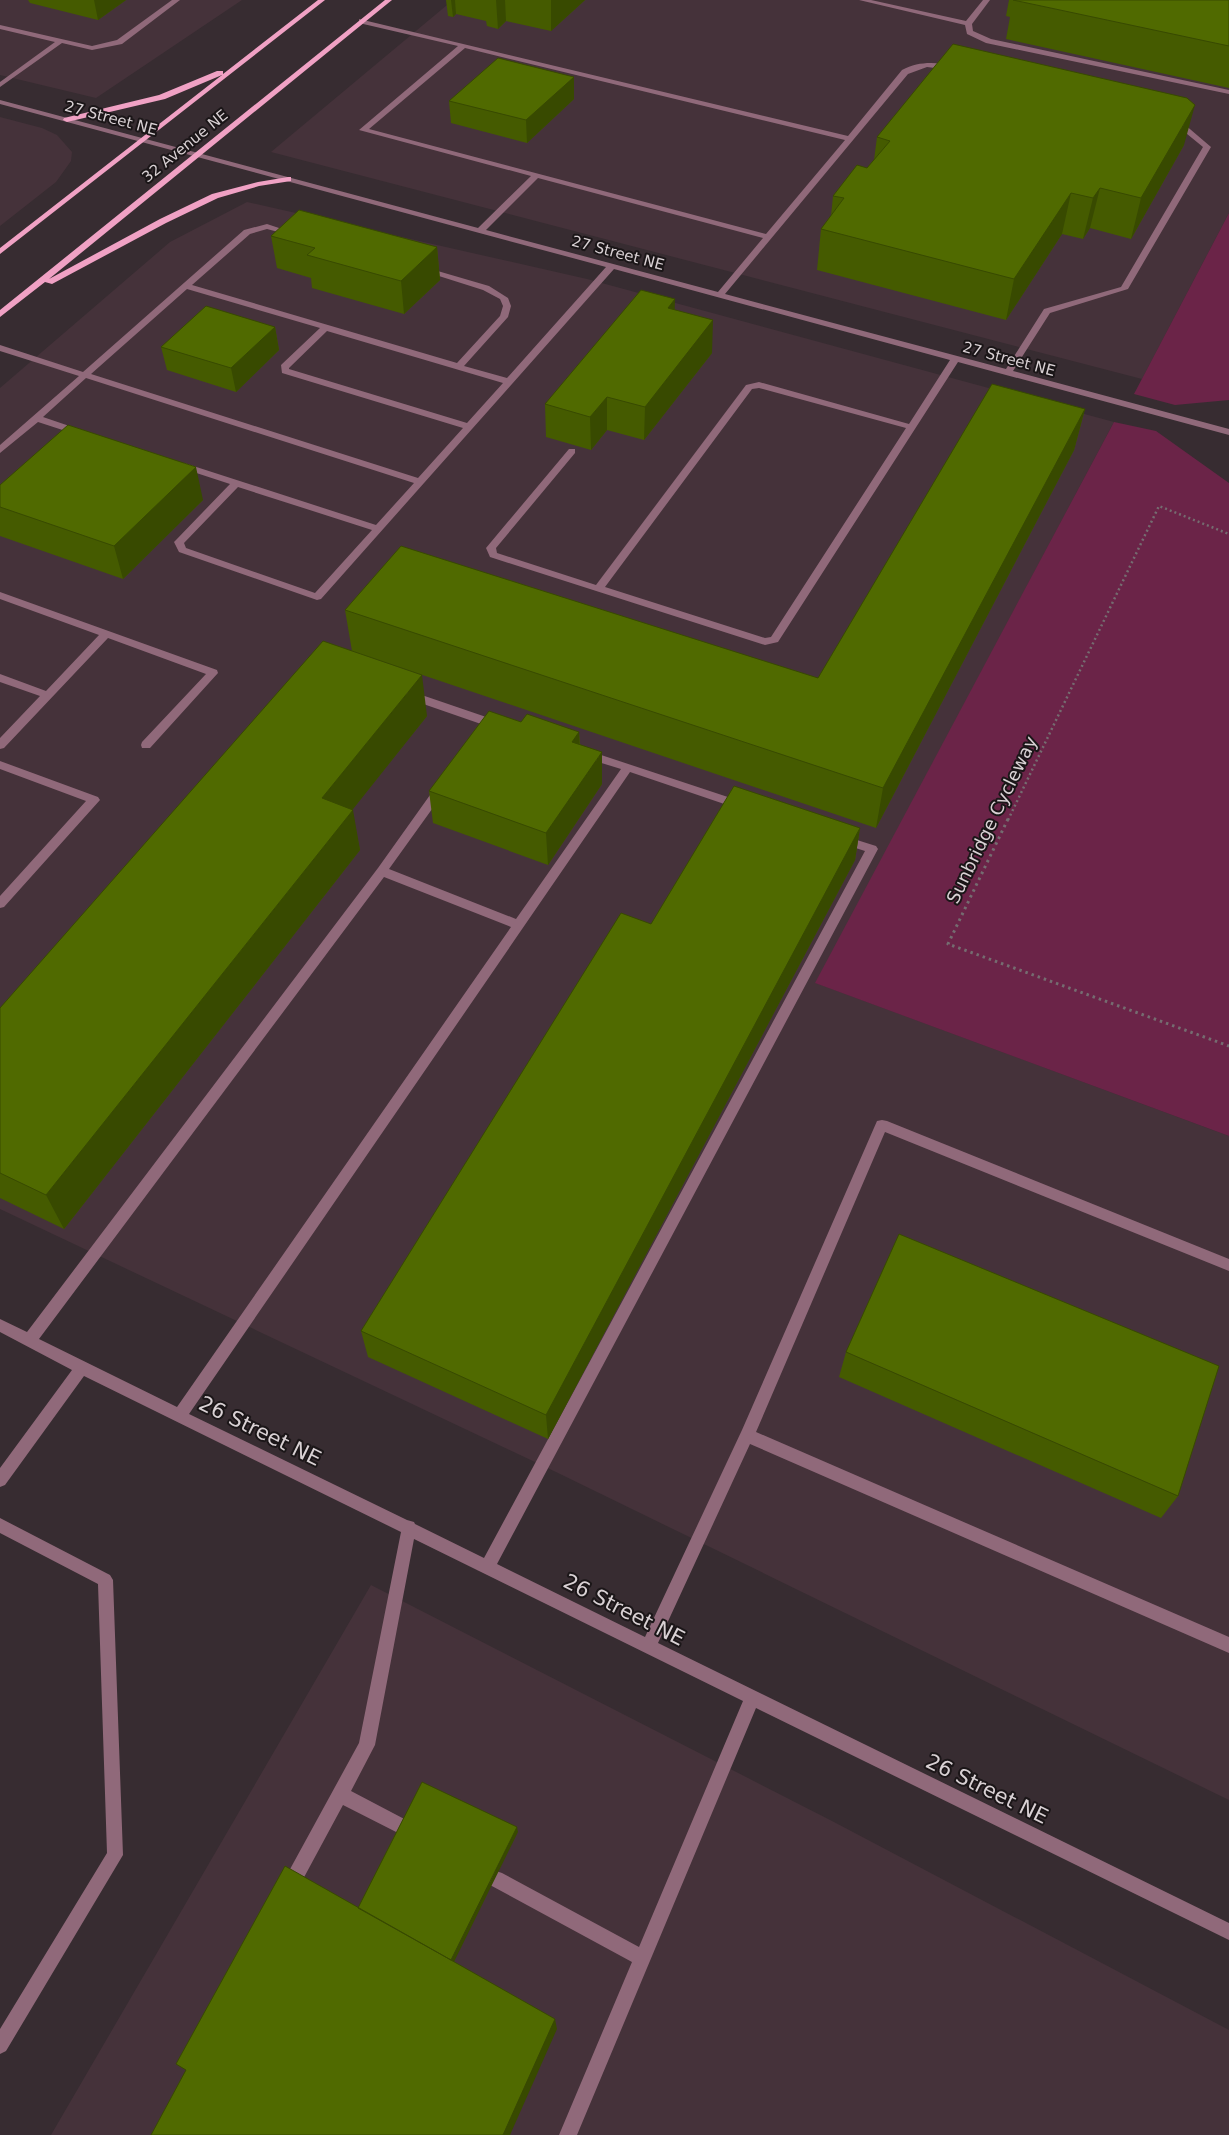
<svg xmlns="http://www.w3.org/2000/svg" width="1229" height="2135" font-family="'DejaVu Sans',sans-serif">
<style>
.built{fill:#45323a}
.green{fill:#6b2448}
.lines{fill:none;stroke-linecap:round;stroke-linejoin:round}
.path-far1{stroke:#756c70;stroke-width:2.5;stroke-dasharray:2 3;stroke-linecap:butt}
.path{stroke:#756c70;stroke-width:3;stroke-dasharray:2.5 4;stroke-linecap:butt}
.minor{fill:#90697a;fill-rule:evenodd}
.major{fill:#f0a1c4;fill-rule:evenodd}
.wall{fill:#455b00}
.shaded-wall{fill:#384a00}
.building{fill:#506a00;stroke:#384a00}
.labels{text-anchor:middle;stroke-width:4;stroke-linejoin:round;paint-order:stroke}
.far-street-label{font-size:15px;fill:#d9d1d4;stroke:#1b1618}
.street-label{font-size:18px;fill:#d9d1d4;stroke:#1b1618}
.near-street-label{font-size:21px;fill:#d9d1d4;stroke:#1b1618}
</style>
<rect width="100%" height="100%" fill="#372c31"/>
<path class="built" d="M0,0H242L96,98L0,75Z
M453,0H1229V213L1142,379L271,152Z
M0,117L42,128L57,135L72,152L71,161L56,182L0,226Z
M247,202L587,279L1114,422L816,983L1229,1136V1800L556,1472L0,1209V388L170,242Z
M371,1585L832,1821L1229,2030V2135H51Z"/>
<path class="green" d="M1229,213V400L1175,405L1134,394Z
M1114,422L1156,431L1229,483V1136L815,983Z"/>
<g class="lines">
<path class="path-far1" d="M1008,820L1159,506L1229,534"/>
<path class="path" d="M1008,819L948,944L1229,1046"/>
<path class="minor" d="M172,0H180L122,44L92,50L62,43L0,87V82L55,42L0,29V25L92,46L117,40Z
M859,0H871L966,21L983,0H990L972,24L973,31L991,39L1229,90V94L986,43L967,34L965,25Z
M359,19L848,136L902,70C919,61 936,62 954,66L955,68L951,70L927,67L908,74L725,294L1006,369L1044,309L1121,287L1203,147L1170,120L1177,118L1211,147L1128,289L1050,313L1013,371L1229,429V435L958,362L778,642L765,645L490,557L486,548L569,449H575V453L496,548L497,553L596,585L746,385L759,382L909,424L950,360L614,269L321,599L317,600L179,552L174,542L176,540L230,484L178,467V463H184L376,525L414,483L86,378L43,417L84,431V435H78L38,422L0,453V445L79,376L0,351V345L83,372L244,230L267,224L297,234L293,236L267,229L250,234L192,285L457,363L500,316L503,306L500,299L483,290L420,270L424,267L489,286L508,298L511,306L508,317L464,366L507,378L606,267L0,104V100L478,228L531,176L359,130L458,46L359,23ZM465,48L845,140L766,234L369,129ZM538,178L763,238L718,292L486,230ZM187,289L320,328L281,365L282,373L463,428L418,478L91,374ZM327,331L503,383L467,423L289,369V368ZM759,388L906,428L771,637L765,638L605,587L752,389ZM238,487L372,530L315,593L186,548L184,543Z
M0,592L217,670L218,673L150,748H142L141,745L142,742L206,674L108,638L4,748L0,749V738L40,696L0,682V674L46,691L99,635L0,599Z
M410,691L492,719L493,722L487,733H479L478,730L481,724L406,698V692Z
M586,750L746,803L748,806L742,810L630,772L189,1414L407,1520L414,1522L415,1524L484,1558L865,851L837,842L835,839L841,835L876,846L878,849L497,1564L645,1637L742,1430L877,1121L882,1120L887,1121L1229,1259V1271L885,1132L756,1432L1229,1637V1653L750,1444L658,1643L1229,1923V1940L756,1708L577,2135H559L632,1962L490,1885L488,1879L490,1873L496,1871L502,1873L639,1947L743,1701L414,1539L375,1745L351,1791L410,1822L412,1828L410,1834L404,1836L343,1805L295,1894L289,1896L283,1894L281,1888L283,1882L359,1743L401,1532L84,1376L5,1485L0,1487V1468L72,1370L0,1332V1319L27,1332L378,868L435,788H443L445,791L389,869L516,919L621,769L582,757L581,754L582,751ZM384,877L511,927L177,1407L39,1339Z
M0,761L98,797L100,800L4,907L0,908V896L86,801L0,769Z
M0,1518L110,1575L113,1580L123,1855L6,2051L0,2054V2029L107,1853L98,1584L0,1533Z"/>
<path class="major" d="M318,0H325L0,254V248L222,75L165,99L67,122L63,120L64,118L159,95L217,71H223V74Z
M385,0H392L49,279L160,219L212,194L258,182L288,177H291V181L259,186L218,198L166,223L52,284L45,282L0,317V310Z"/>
</g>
<path class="wall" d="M28,0H126L98,20L30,3Z
M446,0H585L551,31L506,21L498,29L487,26L486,21L456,14L453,17L448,16Z
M1009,0H1229V88L1006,39L1010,17L1006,16Z
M574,99L527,143L451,123L449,101Z
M877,137L1184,145L1131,239L1090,228L1083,239L1062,234L1006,320L817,270L821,229L831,216L833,196L867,168L874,160Z
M271,236L437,247L440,280L404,314L312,288L311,278L277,268Z
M275,327L279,350L236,392L167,370L161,347Z
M712,353L644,440L607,430L591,450L546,437L545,404Z
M1085,409L1074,450L876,828L372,658L427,716L352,810L360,850L64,1229L0,1198V1008L352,651L345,610L818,678Z
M0,485L203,500L123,579L0,536Z
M521,722L579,732L580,744L602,784L548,865L433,823L429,791Z
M860,828L855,860L548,1439L368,1357L361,1331L651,924Z
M846,1352L1178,1496L1161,1518L839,1377Z"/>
<path class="shaded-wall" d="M94,0H126L98,20Z
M451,0H455L456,14L453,17Z
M496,0H505L506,21L498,29Z
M551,0H585L551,31Z
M574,77V99L527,143L526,120Z
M1195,105L1184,145L1131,239L1141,198Z
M1100,188L1090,228L1083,239L1093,198Z
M1071,193L1062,234L1006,320L1014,279Z
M437,247L440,280L404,314L401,281Z
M675,299L674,332L668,308Z
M713,320L712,353L644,440L645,407Z
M275,327L279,350L236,392L231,368Z
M607,397V430L591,450L590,417Z
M1085,409L1074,450L876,828L883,788Z
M196,467L203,500L123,579L114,546Z
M422,675L427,716L330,838L322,798Z
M579,732L580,764L572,742Z
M602,752V784L548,865L546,833Z
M353,810L360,850L64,1229L46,1195Z
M860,828L855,860L548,1439L546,1415Z
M517,1827L518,1832L451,1968L449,1965Z
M555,2019L557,2029L510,2135H503Z"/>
<path class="building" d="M1013,0H1229V46Z
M953,44L1187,98L1195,105L1141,198L1100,188L1093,198L1071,193L1014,279L821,229L844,198L833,196L857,165L867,168L890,141L877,137Z
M498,58L574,77L526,120L449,101Z
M299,210L437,247L401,281L307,255L315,248L271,236Z
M641,290L675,299L668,308L713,320L645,407L607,397L590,417L545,404Z
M206,306L275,327L231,368L161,347Z
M992,384L1085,409L883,788L345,610L401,546L818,678Z
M68,425L196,467L114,546L0,507V485Z
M323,641L422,675L322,798L353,810L46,1195L0,1173V1008Z
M489,711L521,722L527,714L579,732L572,742L602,752L546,833L429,791Z
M734,786L860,828L546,1415L361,1331L621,913L651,924Z
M899,1234L1219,1366L1178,1496L846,1352Z
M422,1782L517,1827L451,1960L358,1908Z
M285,1866L555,2019L503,2135H151L186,2070L176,2064Z"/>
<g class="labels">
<g class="far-street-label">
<text transform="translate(111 118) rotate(15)" y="5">27 Street NE</text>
<text transform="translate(185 146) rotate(-39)" y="5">32 Avenue NE</text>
<text transform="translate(618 253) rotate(15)" y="5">27 Street NE</text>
<text transform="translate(1009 359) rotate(15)" y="5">27 Street NE</text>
</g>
<g class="street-label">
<text transform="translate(992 820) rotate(-64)" y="6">Sunbridge Cycleway</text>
</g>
<g class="near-street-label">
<text transform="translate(260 1431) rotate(26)" y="7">26 Street NE</text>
<text transform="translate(624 1610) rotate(27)" y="7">26 Street NE</text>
<text transform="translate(987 1789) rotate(26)" y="7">26 Street NE</text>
</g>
</g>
</svg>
